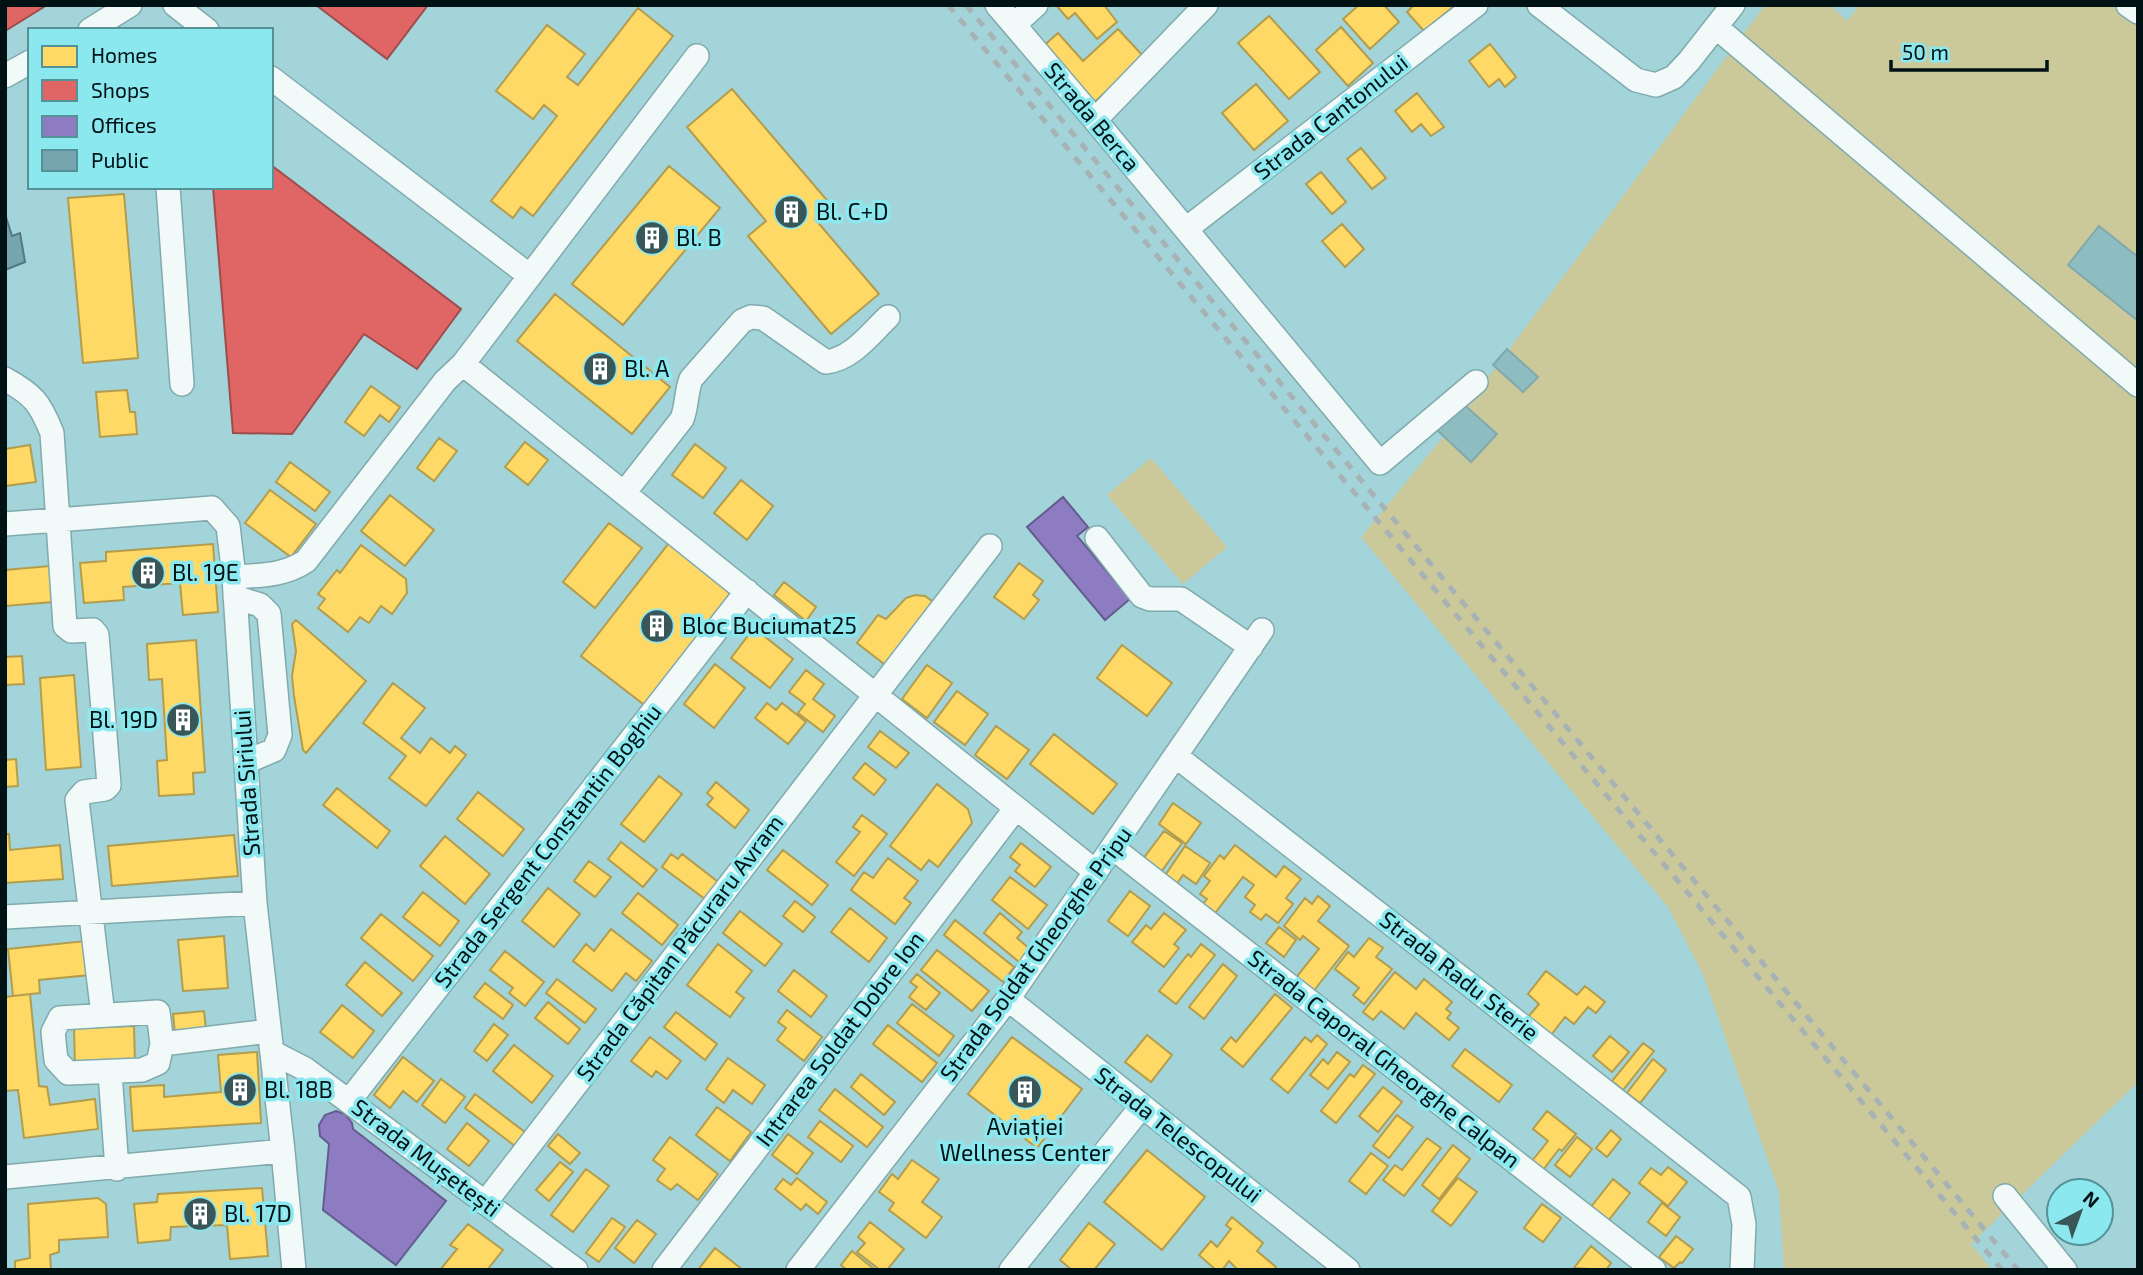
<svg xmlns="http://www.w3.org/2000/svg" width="2143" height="1275" font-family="'Exo 2',sans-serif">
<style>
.green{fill:#cbc89a}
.homes{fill:#ffd966;stroke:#b39d4d;stroke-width:2}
.shops{fill:#e06666;stroke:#9d4d4d;stroke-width:2}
.offices{fill:#8e7cc3;stroke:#645c8e;stroke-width:2}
.public{fill:#76a5af;stroke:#537980;stroke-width:2}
.building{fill:#8ebdc1;stroke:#80a9ac;stroke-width:2}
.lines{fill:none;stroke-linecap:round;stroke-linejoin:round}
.minor-casing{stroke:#81aaad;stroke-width:26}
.minor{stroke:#f1f9f9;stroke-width:23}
.rail{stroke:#a7b2b4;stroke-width:5;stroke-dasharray:9 9;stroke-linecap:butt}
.labels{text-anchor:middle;stroke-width:7;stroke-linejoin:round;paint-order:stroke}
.street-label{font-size:23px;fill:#011214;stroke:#8ce8ef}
.poi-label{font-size:23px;fill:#011214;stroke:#8ce8ef;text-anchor:start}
</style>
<rect width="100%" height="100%" fill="#a2d4d9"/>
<path class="green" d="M1765,5H1830L1847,21L1860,5H2138V1082L1971,1244L1992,1270H1784L1779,1192L1703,974L1668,907L1361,537L1453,425Z
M1151,458L1227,547L1183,584L1107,495Z"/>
<path class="homes" d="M1056,5H1104L1117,22L1097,39L1075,13L1068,19Z
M1359,5H1384L1399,22L1370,49L1343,19Z
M1414,5H1454V6L1424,31L1407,12Z
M638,8L673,36L533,216L521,207L513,218L491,201L557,116L544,105L533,119L496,91L547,25L585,54L567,77L578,85Z
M1269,16L1320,72L1289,99L1238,43Z
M1341,27L1373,63L1348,86L1316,50Z
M1118,29L1144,57L1090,106L1039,50L1058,33L1083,61Z
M1490,44L1516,77L1505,87L1499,79L1489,87L1469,61Z
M1256,84L1288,121L1254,150L1222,113Z
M732,89L831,205L815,219L879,294L831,334L748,236L766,221L687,127Z
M1417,93L1444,127L1431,136L1421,124L1412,132L1395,111Z
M1361,148L1386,178L1372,189L1347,159Z
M669,166L720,208L623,325L572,284Z
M1321,172L1346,202L1332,214L1306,184Z
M124,194L138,358L83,363L68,198Z
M1342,224L1364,249L1345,267L1322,241Z
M555,294L670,387L632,434L517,341Z
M371,386L400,407L389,422L380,415L364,436L345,422Z
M127,390L130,412H135L137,434L100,437L96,392Z
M439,438L457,451L434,481L417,468Z
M525,442L548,460L528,485L505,467Z
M695,444L726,468L703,498L672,475Z
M30,445L36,482L5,486V449Z
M290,462L330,492L315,511L276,482Z
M741,480L773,506L747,540L714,513Z
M270,490L316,524L291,557L245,523Z
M390,495L434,530L405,566L361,531Z
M609,523L642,548L595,608L563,582Z
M669,543L733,595L647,707L581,656Z
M213,544L218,612L183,615L180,583L123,587L124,600L84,603L80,563L106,561V552Z
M361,545L406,579L407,593L392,614L381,606L369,623L360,617L348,632L318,608L325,599L318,594L337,570L340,573Z
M1019,563L1043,581L1033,595L1039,600L1024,619L994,597Z
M50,566L53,602L5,606V570Z
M784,582L816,607L806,621L774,595Z
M915,595L925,596L936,604L888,667L857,643L878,615L886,619L906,598Z
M296,620L366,681L306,753L303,750L294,696L292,676L296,651L292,624Z
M754,628L793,659L770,688L731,658Z
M196,640L205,772L193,773L194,794L159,796L157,761L167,760L162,679L149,680L147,644Z
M5,645L6,657L22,656L24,684L5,685Z
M1122,645L1172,683L1147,716L1097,678Z
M715,664L745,688L714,728L684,704Z
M927,665L952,683L927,718L902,699Z
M806,670L824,684L813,699L835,716L823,732L798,713L805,704L789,692Z
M74,675L81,767L46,770L40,678Z
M393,683L425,708L401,738L420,753L431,738L450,753L455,746L466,755L426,806L389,778L406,756L363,723Z
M957,691L988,714L965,745L934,722Z
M767,703L776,710L782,703L806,722L788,744L755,718Z
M996,726L1029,750L1007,779L975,755Z
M880,731L909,753L896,768L868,747Z
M1054,734L1117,784L1093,814L1030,764Z
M16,759L18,786L5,787V760Z
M865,763L886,780L874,795L853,778Z
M659,776L682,794L644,842L621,824Z
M716,782L749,810L735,828L707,805L713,798L707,793Z
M937,784L968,809L972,823L938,867L929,860L921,870L890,846Z
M337,788L390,831L377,848L323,805Z
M478,792L524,829L503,856L457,819Z
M1173,803L1201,823L1186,844L1159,824Z
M862,815L887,834L854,876L836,862L860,832L853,827Z
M1164,831L1182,843L1161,872L1143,859Z
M5,834H9L10,850L60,845L63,879L5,883Z
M234,835L238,876L112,886L108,846Z
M445,836L490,874L465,904L420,866Z
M621,842L657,870L643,887L608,859Z
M1021,843L1051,867L1035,887L1015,871L1020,865L1010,857Z
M1235,845L1276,877L1284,866L1301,879L1286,898L1293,904L1278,923L1266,914L1261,920L1250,912L1255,905L1245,897L1254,885L1243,877L1212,917L1200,908L1207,899L1200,894L1210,881L1204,876L1220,855L1224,859Z
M1185,846L1210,863L1196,884L1183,875L1176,885L1164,877Z
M783,850L828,885L812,905L767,870Z
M671,854L678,859L682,854L722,885L709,902L662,867Z
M888,858L918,881L904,898L911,903L895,924L851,890L864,872L873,878Z
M589,861L611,877L595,897L574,881Z
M1010,877L1047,905L1028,929L992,900Z
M548,888L580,914L554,947L522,921Z
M1130,891L1150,906L1128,936L1108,921Z
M423,892L459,921L440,946L403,917Z
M638,893L678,925L662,945L622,913Z
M1318,896L1330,906L1318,921L1349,946L1312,993L1294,980L1319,949L1303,936L1300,940L1284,926L1305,898L1312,904Z
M795,901L815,917L803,932L783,916Z
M850,908L887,938L869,962L831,932Z
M740,911L782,944L765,966L723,933Z
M1000,913L1022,932L1017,938L1030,949L1019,962L984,933Z
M1164,913L1186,930L1174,944L1179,948L1164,967L1132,942L1146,925L1151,929Z
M381,914L433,956L413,981L361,938Z
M955,920L1014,967L1003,982L944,935Z
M1279,927L1296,940L1284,957L1266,943Z
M611,929L652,961L636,981L626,973L612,991L573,961L586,944L594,951Z
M224,936L228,988L183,991L178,940Z
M1369,938L1383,948L1376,957L1392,969L1364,1004L1353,995L1359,988L1335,969L1348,952L1354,957Z
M86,941L90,975L39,980L40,993L13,996L8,949Z
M718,944L752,971L736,992L744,998L730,1017L687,985Z
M1201,944L1215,955L1176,1004L1159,991L1188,954L1191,957Z
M937,950L989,991L972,1011L921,970Z
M505,951L544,982L525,1006L509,993L513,988L490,970Z
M365,962L402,993L382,1016L346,985Z
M1223,964L1237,976L1204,1019L1189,1007Z
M794,970L827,996L811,1017L778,991Z
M1546,971L1577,995L1585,986L1605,1002L1596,1013L1588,1007L1574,1024L1565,1017L1551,1035L1528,1017L1539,1004L1528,994Z
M1395,972L1416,989L1424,979L1452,1002L1446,1009L1451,1013L1447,1018L1459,1028L1449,1040L1416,1013L1404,1029L1381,1011L1373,1020L1363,1012Z
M917,974L940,993L926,1010L909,997L917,987L910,982Z
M557,979L596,1009L585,1023L546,993Z
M485,983L513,1005L503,1019L474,997Z
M30,994L39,1086L47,1087L50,1105L95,1099L98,1129L24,1138L18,1090L5,1091V997Z
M1275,994L1292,1008L1243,1067L1221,1049L1231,1037L1236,1042Z
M548,1002L580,1029L568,1044L535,1018Z
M912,1004L954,1036L939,1056L897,1023Z
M342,1005L374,1031L353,1058L320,1032Z
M787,1010L822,1037L804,1061L777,1040L786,1028L778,1022Z
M204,1011L206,1030L175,1033L173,1014Z
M676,1012L717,1044L705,1060L664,1027Z
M494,1024L508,1035L487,1061L474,1051Z
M888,1025L937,1063L922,1082L873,1044Z
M134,1026L135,1064L75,1066L74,1028Z
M1147,1035L1172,1055L1151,1082L1125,1062Z
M1317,1035L1327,1044L1288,1093L1271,1079L1305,1037L1311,1042Z
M1610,1036L1629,1052L1612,1072L1593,1056Z
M650,1037L681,1061L667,1079L656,1071L652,1077L631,1061Z
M1012,1037L1082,1089L1037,1148L968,1094Z
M1643,1043L1654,1051L1623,1090L1612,1081Z
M514,1045L553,1076L532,1103L493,1071Z
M1465,1049L1512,1085L1499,1102L1452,1066Z
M257,1052L261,1123L133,1131L130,1087L164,1085V1097L221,1092L218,1055Z
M1337,1052L1350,1062L1328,1089L1310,1075L1323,1059L1328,1064Z
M403,1057L434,1081L417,1102L403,1091L390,1108L374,1095Z
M728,1058L765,1085L752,1104L733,1090L724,1103L706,1089Z
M1653,1059L1666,1070L1640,1103L1627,1093Z
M1363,1065L1375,1074L1336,1123L1321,1111L1350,1074L1354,1077Z
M861,1074L895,1102L884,1115L851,1087Z
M441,1079L465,1097L445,1123L422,1105Z
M1383,1087L1402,1102L1378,1132L1359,1116Z
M835,1089L883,1127L867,1147L819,1110Z
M475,1094L530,1136L520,1150L465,1108Z
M717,1107L751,1132L730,1161L696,1135Z
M1547,1111L1576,1134L1562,1151L1559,1149L1543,1170L1532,1161L1548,1141L1533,1129Z
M1397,1115L1413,1127L1389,1158L1373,1146Z
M820,1121L853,1146L841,1162L808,1137Z
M467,1123L489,1141L469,1166L447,1149Z
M1611,1130L1621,1139L1607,1157L1596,1148Z
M558,1134L580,1153L570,1164L548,1146Z
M788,1134L813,1153L797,1174L772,1155Z
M670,1137L718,1174L698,1200L677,1184L671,1190L657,1180L665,1169L653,1160Z
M1577,1137L1592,1149L1570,1177L1555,1165Z
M1427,1138L1441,1148L1404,1196L1383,1180L1395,1165L1402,1170Z
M1453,1145L1470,1159L1439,1199L1422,1185Z
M1147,1150L1205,1197L1162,1250L1104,1202Z
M1371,1153L1388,1166L1366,1194L1349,1181Z
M912,1160L939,1179L922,1202L942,1217L926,1238L889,1210L894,1203L879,1192L892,1174L898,1179Z
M560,1162L573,1172L549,1201L536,1190Z
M1668,1167L1687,1182L1668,1206L1639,1183L1651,1168L1661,1175Z
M586,1169L609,1186L573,1232L551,1215Z
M797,1178L827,1202L818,1214L806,1204L801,1210L775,1189L783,1179L791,1185Z
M1458,1178L1477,1192L1451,1226L1432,1211Z
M1613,1179L1630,1193L1608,1221L1591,1207Z
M262,1188L268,1256L230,1259L227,1225L171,1227L170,1240L138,1243L134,1204L157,1202L158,1194Z
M98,1198L106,1204L108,1237L59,1240V1252L50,1255L51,1270H15V1261L30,1258L28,1204Z
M1662,1203L1680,1217L1666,1236L1648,1222Z
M1542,1204L1561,1218L1543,1242L1524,1228Z
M1232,1217L1263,1243L1257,1251L1276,1267L1274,1270H1238L1229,1261L1222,1270H1216L1199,1255L1211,1241L1217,1247L1231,1229L1226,1225Z
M612,1218L625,1227L599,1262L586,1253Z
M637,1220L656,1234L634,1263L615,1248Z
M870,1222L904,1249L887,1270H880L857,1252L865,1243L858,1237Z
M1089,1223L1115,1244L1094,1270H1072L1060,1260Z
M468,1224L503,1250L487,1270H440L457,1249L450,1245Z
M1676,1236L1693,1249L1682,1263L1680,1262L1674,1268L1659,1257Z
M1591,1246L1611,1263L1606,1270L1574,1268Z
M715,1248L743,1270H698Z
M852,1251L875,1270H847L841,1265Z"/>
<path class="shops" d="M5,5H47L5,31Z
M316,5H428L387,59Z
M271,165L461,309L417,369L364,334L292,434L233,433L213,187H271Z"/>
<path class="offices" d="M1063,497L1088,527L1077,536L1130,599L1105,620L1027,527Z
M336,1111L345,1114L352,1123L353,1129L446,1201L396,1265L323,1210L329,1144L320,1136L319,1125L325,1115Z"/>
<path class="public" d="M5,214L12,236L20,233L25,262L5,270Z"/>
<path class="building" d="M2099,226L2138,257V321L2068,265Z
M1507,349L1538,377L1523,392L1493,365Z
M1461,402L1497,434L1471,462L1436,429Z"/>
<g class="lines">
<g class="minor-casing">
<path id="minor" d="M175,5L207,30
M997,5L1095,120L1380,463L1476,382
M1539,5L1636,80L1656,85L1674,77L1689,61L1733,5
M2128,5L2138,12
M1014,25L1036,5
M1716,27L2138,385
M90,30L130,5
M5,76L30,62
M271,78L530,276
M1095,120L1206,5
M168,187L182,384
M1186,229L1476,5
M463,364L1096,872
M5,379C34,395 40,403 52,433L65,626L71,631L93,630L97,635L109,785L105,789L84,792L77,800L103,1015
M624,493L682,419C687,406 686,392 691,379L742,321L751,317L763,318L826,362C852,359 870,334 888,317
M5,524L212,508L228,526L234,577L255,903L283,1151L294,1270
M1097,538L1142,596L1150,599H1181L1251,647
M234,577C260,575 284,576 306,561L445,381L463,364L697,56
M235,597L260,605L269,614L280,735L274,750L246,762
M1177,757L1465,981L1739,1197L1744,1224L1742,1270
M1113,848L1654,1270
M5,917L255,903
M1008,999L1348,1270
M162,1044L158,1063L142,1070L68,1073L56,1060L53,1032L60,1018L158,1012L162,1044L269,1031
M272,1052L305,1069L576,1270
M110,1073L117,1169
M349,1101L747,591
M5,1177L283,1151
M2005,1196L2065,1270
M485,1203L990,546
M664,1270L1016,808
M798,1270L1008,999L1262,630
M1011,1270L1142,1106"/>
</g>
<use href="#minor" class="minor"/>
<path class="rail" d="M948,5L2002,1270
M966,5L2018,1270"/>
</g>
<defs>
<g id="building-disc" transform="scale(1.75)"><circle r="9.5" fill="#395659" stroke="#8ce8ef"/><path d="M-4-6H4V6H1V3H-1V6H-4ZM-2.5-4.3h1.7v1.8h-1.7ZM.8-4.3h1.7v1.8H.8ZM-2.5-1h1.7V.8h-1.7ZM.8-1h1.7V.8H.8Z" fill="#fff"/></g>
</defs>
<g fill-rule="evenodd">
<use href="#building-disc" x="791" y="212"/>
<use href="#building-disc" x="652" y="238"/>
<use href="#building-disc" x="600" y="369"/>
<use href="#building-disc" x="148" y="573"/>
<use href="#building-disc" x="657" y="626"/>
<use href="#building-disc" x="183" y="720"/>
<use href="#building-disc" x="240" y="1090"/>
<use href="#building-disc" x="1025" y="1092"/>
<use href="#building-disc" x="200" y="1214"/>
</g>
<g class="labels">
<g class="street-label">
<text transform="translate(1092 117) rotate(50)" y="8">Strada Berca</text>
<text transform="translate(1331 117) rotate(-38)" y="8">Strada Cantonului</text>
<text transform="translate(247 783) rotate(-94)" y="8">Strada Siriului</text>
<text transform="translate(548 846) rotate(-52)" y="8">Strada Sergent Constantin Boghiu</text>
<text transform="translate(680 948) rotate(-53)" y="8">Strada Căpitan Păcuraru Avram</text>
<text transform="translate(1036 954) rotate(-54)" y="8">Strada Soldat Gheorghe Pripu</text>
<text transform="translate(1459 976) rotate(38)" y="8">Strada Radu Sterie</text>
<text transform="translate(840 1039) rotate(-53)" y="8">Intrarea Soldat Dobre Ion</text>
<text transform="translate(1384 1059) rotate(38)" y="8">Strada Caporal Gheorghe Calpan</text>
<text transform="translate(1178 1135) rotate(38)" y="8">Strada Telescopului</text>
<text transform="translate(426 1158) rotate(37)" y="8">Strada Mușetești</text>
</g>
<g class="poi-label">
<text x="816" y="220">Bl. C+D</text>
<text x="676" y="246">Bl. B</text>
<text x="624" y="377">Bl. A</text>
<text x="172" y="581">Bl. 19E</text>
<text x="682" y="634">Bloc Buciumat25</text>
<text x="158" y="728" text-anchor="end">Bl. 19D</text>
<text x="264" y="1098">Bl. 18B</text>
<text x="1025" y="1135" text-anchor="middle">Aviației<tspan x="1025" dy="26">Wellness Center</tspan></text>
<text x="224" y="1222">Bl. 17D</text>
</g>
</g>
<rect width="2143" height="1275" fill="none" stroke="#011214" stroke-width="14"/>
<rect x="28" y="28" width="245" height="161" fill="#8ce8ef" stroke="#549297" stroke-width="2"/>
<rect x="42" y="46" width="35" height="21" fill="#ffd966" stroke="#549297" stroke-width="2"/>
<text x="91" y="63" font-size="21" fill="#011214">Homes</text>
<rect x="42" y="80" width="35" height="21" fill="#e06666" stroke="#549297" stroke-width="2"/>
<text x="91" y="98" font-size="21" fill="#011214">Shops</text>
<rect x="42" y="116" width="35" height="21" fill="#8e7cc3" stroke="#549297" stroke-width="2"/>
<text x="91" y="133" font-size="21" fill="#011214">Offices</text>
<rect x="42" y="150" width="35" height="21" fill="#76a5af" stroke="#549297" stroke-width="2"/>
<text x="91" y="168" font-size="21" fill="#011214">Public</text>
<g transform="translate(2080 1212) rotate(41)"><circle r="33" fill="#8ce8ef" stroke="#549297" stroke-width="2"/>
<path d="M0-5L12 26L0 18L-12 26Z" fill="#395659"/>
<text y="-10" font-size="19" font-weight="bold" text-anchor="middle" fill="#011214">N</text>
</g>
<path d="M1891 60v10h156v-10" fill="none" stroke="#011214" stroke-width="3.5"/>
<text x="1902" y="60" font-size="21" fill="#011214" stroke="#8ce8ef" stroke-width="5" paint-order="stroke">50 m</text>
</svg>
